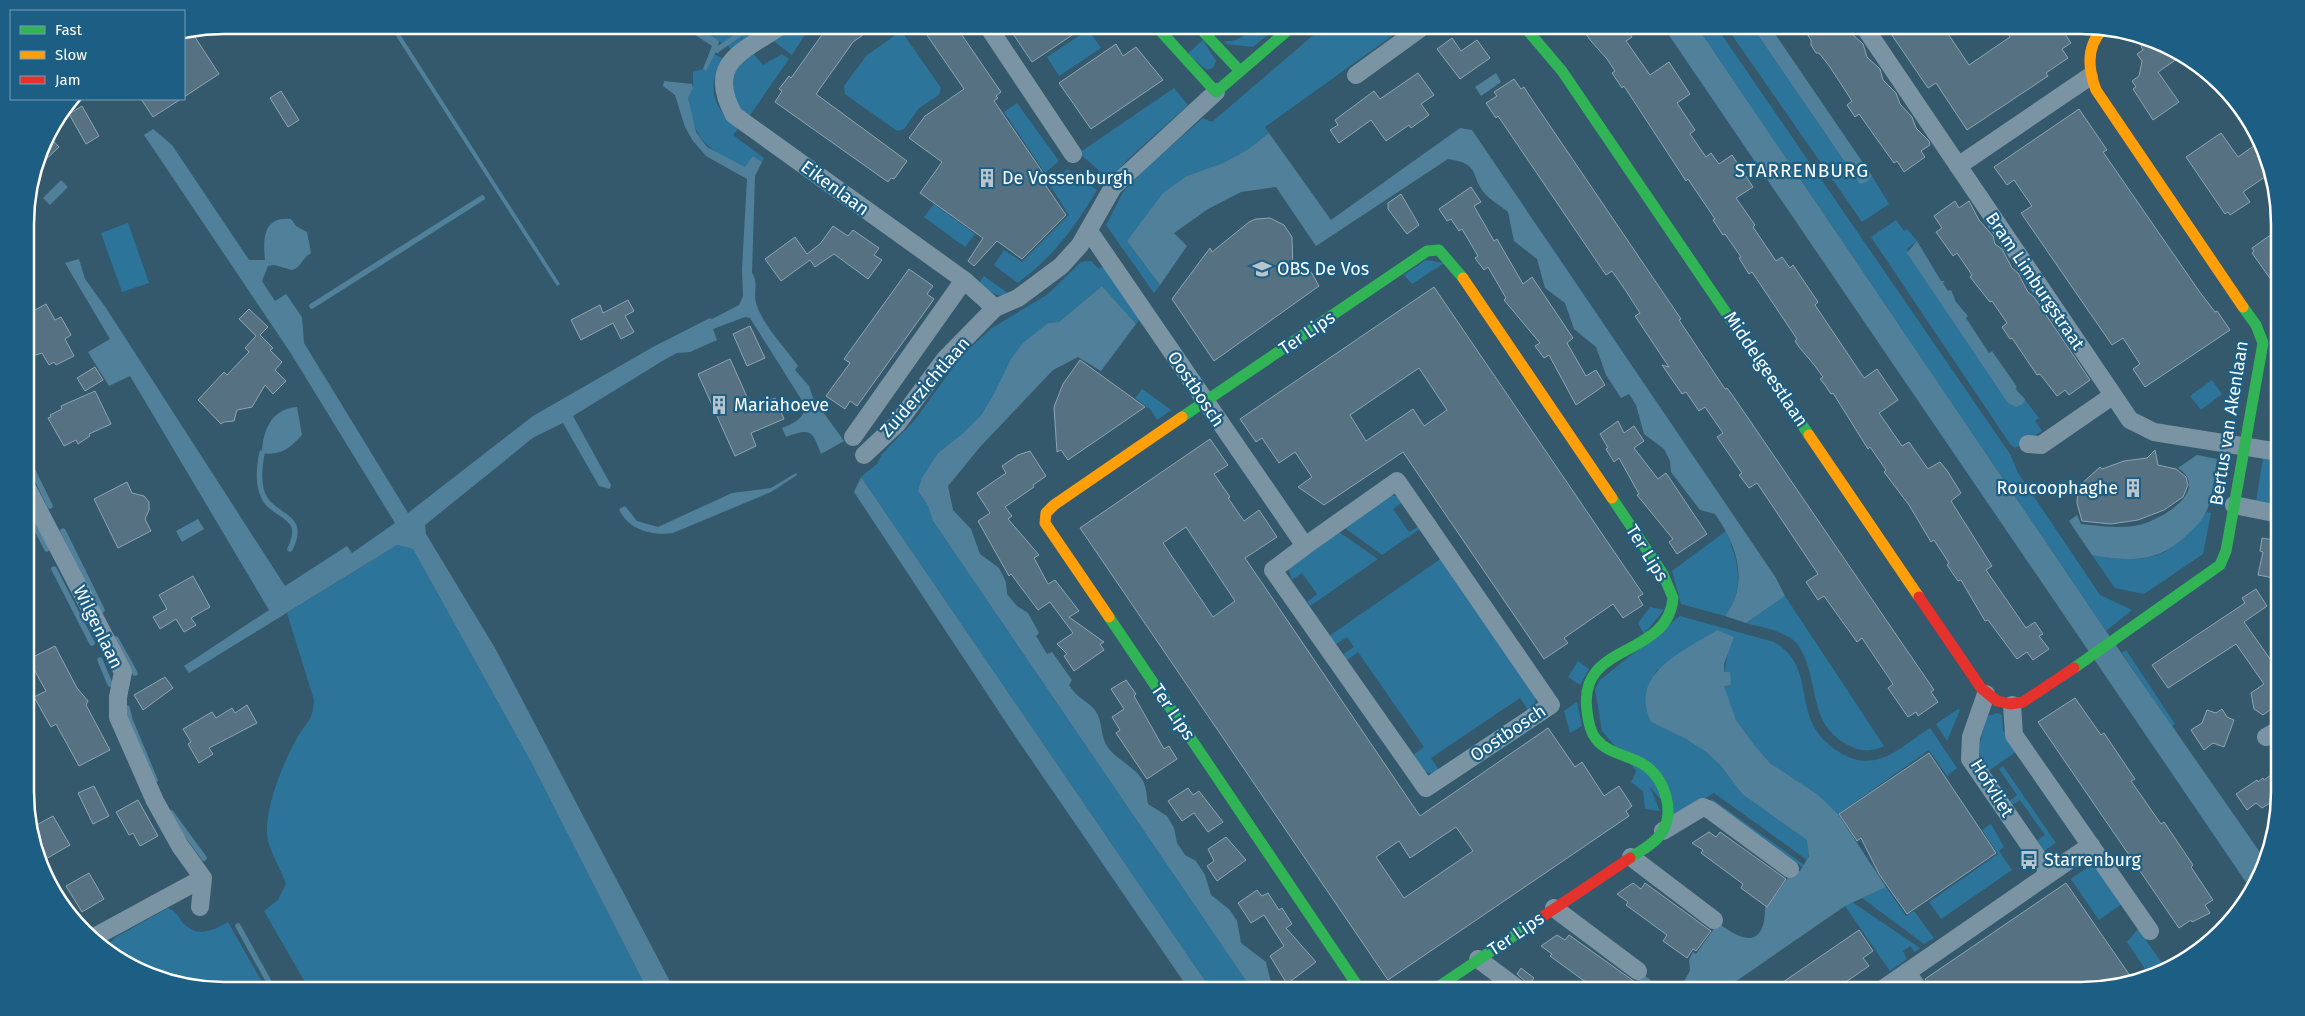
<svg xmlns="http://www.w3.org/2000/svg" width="2305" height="1016" font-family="'Fira Sans',sans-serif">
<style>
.green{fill:#2d749a}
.water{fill:#51809a}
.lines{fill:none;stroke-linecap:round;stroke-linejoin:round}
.stream{stroke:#51809a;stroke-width:5.5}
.building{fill:#567282;stroke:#8ea4b1;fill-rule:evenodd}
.street{stroke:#7b94a3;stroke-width:18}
.fast{stroke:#30b455;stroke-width:11}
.slow{stroke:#ff9f0a;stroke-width:11}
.jam{stroke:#e5322d;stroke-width:11}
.labels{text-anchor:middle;stroke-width:4.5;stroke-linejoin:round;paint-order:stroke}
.poi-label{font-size:18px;fill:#fff;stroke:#1d5f84;text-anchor:start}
.street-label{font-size:18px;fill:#fff;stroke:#1d5f84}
.neighbourhood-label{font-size:19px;letter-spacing:1px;fill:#fff;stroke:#1d5f84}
.rim{fill:none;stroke:#fff;stroke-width:2.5}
</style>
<rect width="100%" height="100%" fill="#34596d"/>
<path class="green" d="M696,25H747L722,43Z
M756,25H767L731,50L727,44Z
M795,25H811L792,55L772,40Z
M1257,25H1280L1253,47L1226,44L1225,41C1238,43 1247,33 1257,25Z
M1325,25H1407L1265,127L1269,133L1247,150L1223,163L1187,176L1127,241L1160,285L1154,293L1106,225L1123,192L1147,167L1203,118L1212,122Z
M1696,25H1715L2010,454L2018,473L2100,595L2132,610L2106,631Z
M1725,25H1751L1860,184L1867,182L1872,176L1889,204L1862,222Z
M1088,30L1101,48L1059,76L1047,57Z
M897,34L904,35L941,88L939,95L919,108L904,129L897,131L845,94L844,86L867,55Z
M1203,40L1216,61L1213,68L1207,70L1187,54Z
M753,53L763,65L782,54L789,59L748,118L741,113L728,83L736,66Z
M714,54L724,59C705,87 713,109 739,128L733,135L764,158L762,162L753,156L746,168C708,149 694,143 688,98L693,88V72L703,69L706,71Z
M1174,88L1188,105L1127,160L1110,180L1079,153Z
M1017,103L1059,161L1045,173L1004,112Z
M1067,169L1097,190C1075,227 1053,257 1018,283L994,265L1004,250L1022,262L1069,215L1051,187Z
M934,204L975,234L965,247L924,217Z
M1896,220L1904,231L1907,229L1917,241L1907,249L2039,418L2035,421L2042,431L2015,448L2010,444L1871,237Z
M128,223L149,283L122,292L101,233Z
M1426,260L1444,263L1412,284L1404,275Z
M1085,261H1091L1099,269L1103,266L1140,319L1136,324L1102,286L1059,322L1048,323L982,414L962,434L938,453L918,491L928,506L933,521L1253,991H1212L861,477L877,464L882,454L914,421L963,354L992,328L1048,294L1080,263Z
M984,276L1009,294C997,299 989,291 979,283Z
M2212,380L2222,394L2201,410L2190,396Z
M1142,389L1171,410L1157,420L1151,410L1135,398Z
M2263,458L2279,461V474L2272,472L2269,487L2279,489V505L2256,501Z
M1389,495L1396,496L1404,501L1393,509L1409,532L1421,525V528L1382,555L1342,526Z
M2207,512L2211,513L2203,554L2144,594L2115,588L2092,555C2150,565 2170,559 2207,512Z
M1336,530L1378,559L1310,606L1307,602L1317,594L1302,573L1292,580L1288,567Z
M1726,531C1738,561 1746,588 1725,616L1681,604L1672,571Z
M397,545L413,549L531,762L648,991H310L264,911L278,900L286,884C281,870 272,855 268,841C262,813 283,763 297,738C307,721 313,721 314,700L287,613Z
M1442,558L1536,698L1534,706L1528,710L1520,698L1431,758L1439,770L1433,774L1422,771L1412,756L1424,747L1358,652L1347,660L1343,654L1354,647L1347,637L1335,645L1329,636Z
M1785,596L1884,746C1871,752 1861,752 1848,745C1806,723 1821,679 1798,645C1789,632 1761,627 1746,623Z
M1650,607L1664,610L1644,634L1638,623Z
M1680,616L1774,642C1821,669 1786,719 1839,752C1876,775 1899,748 1930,728L1957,768L1947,776L1929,750L1838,814L1817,794L1770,763L1755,746L1736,720L1727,699L1724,686L1730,672L1724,673L1731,636L1717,630L1656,671L1646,693L1651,722L1686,739L1706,752L1721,766L1742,794L1808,840L1810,851L1807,860L1714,793L1675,816L1602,731L1595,689L1600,680Z
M2126,650L2175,724L2172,726L2122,653Z
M1578,661L1589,669L1580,685L1568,677Z
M1577,702L1582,726L1570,733L1564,711Z
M1958,709L1960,710L1947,741L1936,724Z
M1997,713L2002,715L2003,730L2017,751L1987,772C1974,753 1981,737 1988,716Z
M2003,766L2056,843L2042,852L2035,842L2045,835L2020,800L2010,806L2007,803L2017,795L1999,769Z
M1637,770L1644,774L1660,811L1645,809L1643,791L1631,782Z
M1712,799L1804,865L1802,867L1709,802Z
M1991,824L2004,847L1999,851L2012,870L1941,919L1929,902L1998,854L1982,830Z
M2094,863L2122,904L2099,920L2071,879Z
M1886,887L1906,916L1914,911L1934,938L1924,944L1862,898Z
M1852,902L1920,948L1915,952L1910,946L1903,951L1907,959L1890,971L1845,906Z
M168,908C178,912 178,918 184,924C198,938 214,930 228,922L267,991H223L148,976L102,950L116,937Z
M2138,929L2167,970L2151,978L2127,942Z"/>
<path class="water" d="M389,25H394L560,284L557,286Z
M680,25H696L719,41L717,50L706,71L703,69L712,46Z
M1662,25H1696L2106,631L2266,861L2265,868L2252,891Z
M1751,25H1769L1872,176L1867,182L1860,184Z
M1496,73L1501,82L1481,96L1475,87Z
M664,81L692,84L693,88L688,98L696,132L707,147L745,167L753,156L762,162L755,176L752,273C759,283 753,293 756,303C763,326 785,347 798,366L795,370L809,386L813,398L844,441L821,454C812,430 811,428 786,437L782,428C794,423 802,420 806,407L750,318L745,317L713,329L717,340L690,352L677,353L664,360L573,416L611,485L610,489L599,486L563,423L534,437L425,525L426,534L495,648L675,991H648L531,762L413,549L397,545L189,673L184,666L269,610L130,376L109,386L88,352L110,339L65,263L79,259L85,279L106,308L285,586L347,546L352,553L395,523L290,352L144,135L153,129L172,145L249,260H265C263,239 263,216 291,219L296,226L307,232L311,253C302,258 302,267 292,270L274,265L268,266L262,281L275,301L286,294L302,317L304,343L408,513L533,416L653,347L710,318L712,319L739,305L743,296L742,269L747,179L706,156L693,141L685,127L675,95L663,86Z
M1460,128L1472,130L1776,578L1785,596L1746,623L1725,616C1750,583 1737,545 1715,514L1700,510L1671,472L1670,461L1664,449L1644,434L1636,405L1629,394L1621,398L1606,375L1596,347L1574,329L1565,303L1545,288L1537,259L1514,241L1508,212C1501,206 1492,201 1486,195C1469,176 1482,164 1448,159L1316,246L1276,187L1241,192L1208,209L1174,233L1187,246L1160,285L1127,241L1163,193L1187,176L1223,163L1247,150L1269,133L1331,220Z
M61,180L68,187L50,205L43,198Z
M1917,241L1941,281H1945L1943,283L1948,291L1951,290L1956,302L1968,316L1966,318L1989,353L1992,351L2017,387L2015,389L2025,399L2023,404L2016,407L2008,403L1907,253Z
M1102,286L1136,324L1101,371L1078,357L1053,370L980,447L948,486L953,510L971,529L980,554L999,568L1006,582L1007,594L1017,606L1028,613L1039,633L1036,636L1047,654L1052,652L1072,680L1069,685C1077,698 1085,699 1094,709C1104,721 1099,736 1109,749C1119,761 1135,767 1143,781C1146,787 1147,797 1148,804L1167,816L1174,828L1177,843L1185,855L1196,861L1205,875L1211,895L1230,910L1237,921L1241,943L1266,962L1270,979L1277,991H1253L933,521L928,506L918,491L922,478L938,453L962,434L982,414L994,394L1011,359L1024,342L1048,323L1059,322Z
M297,407L302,435C290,448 281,456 262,453C263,430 271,409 297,407Z
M2197,455L2217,459C2214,474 2213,499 2206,512C2203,519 2195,528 2189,533C2159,563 2132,562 2092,555L2069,521L2077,515L2081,524C2100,526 2120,529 2139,525C2160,520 2212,491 2178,468Z
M796,473L797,475L771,492L673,533C652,536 628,530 619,509L625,506L637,521L658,527L732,493L771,488Z
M861,477L1212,991H1190L1015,736L854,492Z
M198,519L204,529L182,542L176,531Z
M1717,630L1734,637L1724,664V672H1730L1731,685L1724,686L1736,720L1755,746L1770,763L1817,794L1838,814L1886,887L1845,906L1722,991H1630L1643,974C1661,989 1678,999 1690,970L1689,960L1693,952L1696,954L1718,923C1732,933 1758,952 1764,921C1766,912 1763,908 1769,899L1771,901L1793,871H1800L1809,856L1807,840L1742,794L1721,766L1706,752L1686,739L1651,722C1628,673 1683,652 1717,630Z"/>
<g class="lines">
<path class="stream" d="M717,50L752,25
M312,306L482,198
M262,453C259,468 257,486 265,499C276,518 307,515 290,549
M26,457L50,506
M26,509L47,549
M63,531L102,610
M54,569L92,643
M116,639L135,673
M100,660L110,684
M127,708L130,720L155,780
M171,813L204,858
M238,926L274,991"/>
</g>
<path class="building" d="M829,25H877L853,42L816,94L907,161L894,179L891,178L888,182L775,102L782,91L779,89L789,76L791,78Z
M920,25H955L1001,92L996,96L998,98L994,101L1046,177L1042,180L1066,215L1022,259L997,241L974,266L968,261L983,238L920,193L942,162L909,138L925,116L964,89Z
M1007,25H1087L1032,62Z
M1584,25H1624L1632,37L1626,41L1650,75L1669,62L1690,94L1677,103L1695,130L1690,134L1706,157L1711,153L1719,164L1732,155L1753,187L1736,198L1755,225L1753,227L1776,261L1782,257L1790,268L1793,265L1818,302L1815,305L1864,378L1877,369L1898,400L1879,413L1902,446L1909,442L1928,469L1940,462L1948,472L1961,493L1951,501L1992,566L1986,570L2026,628L2035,622L2043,634L2039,636L2049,649L2033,660L2027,652L2017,659L1988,620L1985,621L1961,580L1958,581L1947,565L1949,563L1934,540L1931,542L1909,505L1884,472L1886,470L1870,447L1868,449L1833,393L1831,394L1825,385L1820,379L1823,377L1815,366L1799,347L1795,341L1797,339L1752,272L1749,274L1739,258L1741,257L1725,234L1723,235L1713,220L1715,219L1688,179L1686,181L1624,86L1622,88L1612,73L1615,71L1607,59L1591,41L1585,33L1588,31Z
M1801,25H1848L1851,33L1863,44L1867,57L1880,69L1883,80L1896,93L1900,104L1912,117L1916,128L1929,141L1930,145L1921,151L1925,157L1904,172L1897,161L1894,163L1859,114L1855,117L1847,105L1852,101L1830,67L1819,53H1816L1811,45V40Z
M1885,25H1912L1918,34L1932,25H1942L1969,65L2010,37L2002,25H2059L2071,43L2062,49L2068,58L2046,73L2048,76L1967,130L1936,83L1928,88Z
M191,31L219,74L184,97V33Z
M1452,38L1461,51L1477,40L1490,58L1460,79L1437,49Z
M2152,39L2183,55L2158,72L2179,102L2153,120L2133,89L2136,87L2132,81L2139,76L2142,61L2137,54L2143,50L2141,46Z
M1116,44L1123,56L1136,47L1163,80L1091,129L1059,83Z
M1418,73L1434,95L1421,104L1429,115L1411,128L1409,125L1386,141L1371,120L1339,143L1330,130L1338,125L1335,120L1374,91L1380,99Z
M1514,79L1521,89L1524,87L1529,95L1681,319L1679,320L1725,389L1727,388L1733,396L1934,690L1931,692L1938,702L1918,716L1916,712L1908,717L1888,688L1893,684L1862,638L1857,642L1824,596L1818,600L1806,582L1818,574L1757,483L1749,488L1739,475L1742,473L1717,437L1723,433L1705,407L1699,411L1686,392L1682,394L1662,365L1669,367L1635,316L1640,313L1626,291L1612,271L1606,275L1498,116L1496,118L1486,103L1497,96L1494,92Z
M281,91L299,120L288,127L270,98Z
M141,99H181L153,117Z
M82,106L99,136L86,144L69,114Z
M2079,109L2107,150L2103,152L2199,291L2215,312L2217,311L2230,330L2145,387L2133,369L2140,364L2123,338L2112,345L2021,213L2032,206L2014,180L2007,185L1994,167Z
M2221,133L2238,157L2258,143L2268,159L2272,172L2243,192L2250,202L2230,215L2228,212L2225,214L2186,157Z
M47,134L59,147L36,169L45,136Z
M1471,187L1481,202L1474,206L1494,241L1497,239L1523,284L1532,277L1573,338L1567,343L1586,376L1596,370L1605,385L1576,405L1549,355L1544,358L1535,346L1540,343L1504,300L1506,298L1488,267L1484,270L1475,258L1478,256L1462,229L1459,231L1451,219L1447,221L1439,209Z
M1401,194L1419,225L1407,234L1388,209V203Z
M1955,201L1959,208L1969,201L1970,203L1979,220L1993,236L1995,244L2002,249L2012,268L2018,273L2028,292L2034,297L2090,380L2069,395L2065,390L2057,396L2040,374L2037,375L2012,338L2010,339L2002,327L2007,323L1992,301L1990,302L1970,277L1972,275L1957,253L1953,256L1936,232L1942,228L1934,216Z
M1270,218L1284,225L1292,237L1293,269L1305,261L1319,286L1214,361L1172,299L1210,248L1212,252L1249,222L1256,219Z
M833,226L848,236L853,230L879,248L874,255L882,260L868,279L834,254L815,267L810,260L781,281L765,259L795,237L807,254L820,244Z
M2272,234L2278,243L2279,291L2252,253L2254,251L2252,248Z
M909,269L933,286L927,294L934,299L857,406L850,401L845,409L826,396L850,363L844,359Z
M1434,287L1643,594L1638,597L1643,605L1623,618L1613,604L1564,638L1568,643L1544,659L1403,452L1324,505L1298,487L1312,477L1295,452L1279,463L1262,438L1256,442L1240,419ZM1419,368L1447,410L1424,426L1413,409L1366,441L1350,415Z
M628,300L634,311L625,316L634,332L621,339L613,323L581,340L571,320L600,305L603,313Z
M46,304L55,320L61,317L71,335L65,339L74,356L56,365L54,362L49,365L42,353L33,356L26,343V336L31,333L26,323V315Z
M249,309L268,327L260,335L273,348L270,350L282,362L275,370L286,381L273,394L265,385L252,407L237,410L234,421L224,422L221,424L198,400L224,372L227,375L249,352L245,348L256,336L239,319Z
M750,326L765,358L747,366L733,334Z
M730,359L752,408L775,398L784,419L751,433L756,446L735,456L698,374Z
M1080,360L1145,407L1068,460L1061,450L1057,452L1054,407L1063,384Z
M95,367L103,380L85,391L77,378Z
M95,391L111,424L89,434L90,436L78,444L76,440L64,446L48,418L51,417L50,415L62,409L61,406Z
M1618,421L1624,433L1634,426L1644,441L1634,448L1658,479L1666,473L1707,534L1677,554L1669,542L1673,539L1637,495L1639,494L1619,458L1614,462L1606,449L1608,448L1600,434Z
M1210,439L1228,465L1214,474L1230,497L1228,498L1244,521L1259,510L1277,537L1245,558L1420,816L1548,728L1575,767L1582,762L1604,796L1619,786L1632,806L1626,811L1629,816L1388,980L1080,528ZM1186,527L1235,601L1213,617L1163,543ZM1456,827L1473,851L1404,898L1376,857L1399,841L1410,858Z
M2155,450L2158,465L2176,469L2186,477L2188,485L2183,497L2164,510L2138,520L2111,524L2082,521L2077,503L2078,487L2100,467L2102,469L2124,461L2147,458Z
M1030,451L1046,476L1033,485L1034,487L1005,507L1012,516L1008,519L1039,555L1034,558L1048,584L1055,580L1079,611L1069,617L1104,642L1100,644L1104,650L1074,671L1064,656L1067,654L1057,644L1073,633L1050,602L1038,610L1011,574L1009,576L978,521L990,513L977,493L1006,473L1002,466L1018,455Z
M127,482L132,493L144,496L149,502V510L145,519L151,531L118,548L94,499Z
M2262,538L2279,541V579L2258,575L2263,552L2260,551Z
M193,576L210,607L191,618L196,625L184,632L176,619L160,629L153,617L167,609L159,595Z
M2256,589L2267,606L2244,622L2280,673V707L2278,704L2263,715L2254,709L2251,693L2264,684L2236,644L2168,688L2152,665L2245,603L2242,598Z
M55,646L77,688L88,701L86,705L110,750L79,766L56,724L51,727L34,697L46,691L30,662L35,659L33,657Z
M165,677L173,688L143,710L134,695Z
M1126,680L1136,694L1134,696L1164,749L1169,746L1177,759L1147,779L1116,733L1120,730L1112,717L1124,709L1111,689Z
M2075,698L2101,735L2104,733L2135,779L2131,781L2161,824L2164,822L2193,865L2191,867L2213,900L2205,905L2210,913L2192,922L2191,920L2179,928L2038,722Z
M247,705L257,723L209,748L213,754L199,763L188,744L191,742L183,729L212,712L216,718L232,708L235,713Z
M2222,709L2227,717L2234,720L2224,747L2213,743L2204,750L2191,730L2202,723L2207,710L2216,713Z
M1929,753L1996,853L1907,914L1879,874L1861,838L1857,841L1839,814Z
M2271,775L2280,787L2276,812L2270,803L2262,808L2256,803L2247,810L2236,794L2257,780L2258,782L2263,778L2264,780Z
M94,786L109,816L93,824L78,793Z
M1188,788L1193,795L1199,791L1223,822L1208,832L1194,813L1182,821L1168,801Z
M138,800L158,836L140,846L133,833L129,835L116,812Z
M53,816L70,845L39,863L29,829Z
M1709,832L1716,837L1720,832L1786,879L1767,907L1741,888L1743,884L1701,853L1703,850L1692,843Z
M1226,837L1246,860L1217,881L1207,866L1214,861L1208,849Z
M89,873L104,899L82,912L66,886Z
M1633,883L1641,889L1645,883L1711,931L1696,951L1693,949L1687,958L1663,941L1667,935L1626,905L1628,902L1617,894Z
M2066,883L2135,983L2094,991H1933L1925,979Z
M1257,890L1262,896L1268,893L1279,910L1282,908L1292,924L1286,928L1316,962L1287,984L1270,956L1284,946L1264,915L1251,923L1238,903Z
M1859,930L1873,951L1863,958L1869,966L1837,988L1832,991H1770Z
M1557,935L1565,940L1569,935L1635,982L1629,991H1598L1550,956L1552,954L1541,946Z
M1521,968L1534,978L1529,985L1517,974Z"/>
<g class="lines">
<path class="street" d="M782,25C743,52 705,62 734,115L964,280L995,308
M987,25L1073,154
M1863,25L2130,420L2154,432L2279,452
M1356,75L1425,25
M1958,166L2089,77
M1089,231L1305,546L1273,570L1426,788L1551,705L1397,481L1305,546
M853,437L964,280
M2028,444L2041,445L2112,396
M864,455L897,424L945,359L995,308L1018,298L1061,266L1080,245L1113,187L1216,92
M26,486L123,672L118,697V717L155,801L180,846L203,878L98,935L93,940
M2234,505L2279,514
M1986,694L1971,737L1970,759L2049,874
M2012,705L2014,735L2150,931
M2266,737L2280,729
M1663,831L1703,807L1710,810L1790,869
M1631,857L1714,920
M200,907L203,878
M1554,908L1638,971
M1478,959L1521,991
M1907,972L1920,991
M1880,991L2091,845"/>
<path class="fast" d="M1155,25L1216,92L1294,25
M1197,25L1240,71
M1523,25L1562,71L1809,435
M1182,417L1427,251L1439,250L1463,278
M1612,498L1663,574L1673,598C1668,659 1577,641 1587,711C1588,720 1590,732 1596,739C1609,755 1631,755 1646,766C1666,781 1676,815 1660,835C1653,845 1640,851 1630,858
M1109,617L1361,991
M2074,668L2220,565L2226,551L2263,343L2256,325L2243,307
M1432,991L1527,927"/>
<path class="slow" d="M2103,29C2086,46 2088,69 2096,90L2243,307
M1463,278L1612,498
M1809,435L1919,597
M1109,617L1045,523L1046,513L1054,505L1182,417"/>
<path class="jam" d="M1919,597L1981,688L1997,701L2010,704L2023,702L2074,668
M1527,927L1630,858"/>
</g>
<defs>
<g id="building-bare" transform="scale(1.5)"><path d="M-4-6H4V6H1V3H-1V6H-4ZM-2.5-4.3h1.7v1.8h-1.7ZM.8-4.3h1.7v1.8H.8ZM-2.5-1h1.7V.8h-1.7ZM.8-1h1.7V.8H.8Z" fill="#b8c5cc" stroke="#1d5f84" stroke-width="2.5" paint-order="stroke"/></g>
<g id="school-bare" transform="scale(1.5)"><path d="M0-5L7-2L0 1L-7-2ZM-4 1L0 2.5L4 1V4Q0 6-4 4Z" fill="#b8c5cc" stroke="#1d5f84" stroke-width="2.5" paint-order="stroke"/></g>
<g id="bus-bare" transform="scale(1.5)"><path d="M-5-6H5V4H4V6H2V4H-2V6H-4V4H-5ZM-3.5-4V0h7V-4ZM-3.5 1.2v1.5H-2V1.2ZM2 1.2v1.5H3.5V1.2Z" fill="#b8c5cc" stroke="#1d5f84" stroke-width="2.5" paint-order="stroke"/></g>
</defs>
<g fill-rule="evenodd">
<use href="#building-bare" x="987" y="178"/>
<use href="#school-bare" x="1262" y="269"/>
<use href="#building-bare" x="719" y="405"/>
<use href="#building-bare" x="2133" y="488"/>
<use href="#bus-bare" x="2029" y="860"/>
</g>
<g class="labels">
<g class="poi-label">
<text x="1002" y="184">De Vossenburgh</text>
<text x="1277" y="275">OBS De Vos</text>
<text x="734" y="411">Mariahoeve</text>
<text x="2118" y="494" text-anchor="end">Roucoophaghe</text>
<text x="2044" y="866">Starrenburg</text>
</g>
<g class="street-label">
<text transform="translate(835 188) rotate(36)" y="6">Eikenlaan</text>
<text transform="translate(2035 281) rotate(56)" y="6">Bram Limburgstraat</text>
<text transform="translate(1307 333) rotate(-34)" y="6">Ter Lips</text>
<text transform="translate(1766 369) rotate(56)" y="6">Middelgeestlaan</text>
<text transform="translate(925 387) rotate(-49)" y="6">Zuiderzichtlaan</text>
<text transform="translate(1196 389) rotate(56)" y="6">Oostbosch</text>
<text transform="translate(2229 423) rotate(-81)" y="6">Bertus van Akenlaan</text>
<text transform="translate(1647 553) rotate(58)" y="6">Ter Lips</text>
<text transform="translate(98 627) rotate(64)" y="6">Wilgenlaan</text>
<text transform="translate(1173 712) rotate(56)" y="6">Ter Lips</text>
<text transform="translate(1508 733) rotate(-34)" y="6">Oostbosch</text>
<text transform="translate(1992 788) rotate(58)" y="6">Hofvliet</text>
<text transform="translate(1516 934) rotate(-34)" y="6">Ter Lips</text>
</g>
<g class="neighbourhood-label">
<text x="1802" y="177">STARRENBURG</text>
</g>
</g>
<path d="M0 0H2305V1016H0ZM224 34H2081A190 190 0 0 1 2271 224V792A190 190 0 0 1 2081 982H224A190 190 0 0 1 34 792V224A190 190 0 0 1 224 34Z" fill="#1d5f84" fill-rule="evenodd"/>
<path class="rim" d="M224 34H2081A190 190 0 0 1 2271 224V792A190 190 0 0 1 2081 982H224A190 190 0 0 1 34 792V224A190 190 0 0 1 224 34Z"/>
<rect x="10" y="10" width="175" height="90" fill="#1d5f84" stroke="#779fb5"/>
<rect x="20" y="26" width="25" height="8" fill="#30b455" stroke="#779fb5"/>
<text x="55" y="35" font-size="15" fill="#ffffff">Fast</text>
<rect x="20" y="51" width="25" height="8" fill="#ff9f0a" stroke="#779fb5"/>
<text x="55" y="60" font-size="15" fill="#ffffff">Slow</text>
<rect x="20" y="76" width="25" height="8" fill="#e5322d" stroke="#779fb5"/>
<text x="55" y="85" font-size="15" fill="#ffffff">Jam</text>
</svg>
